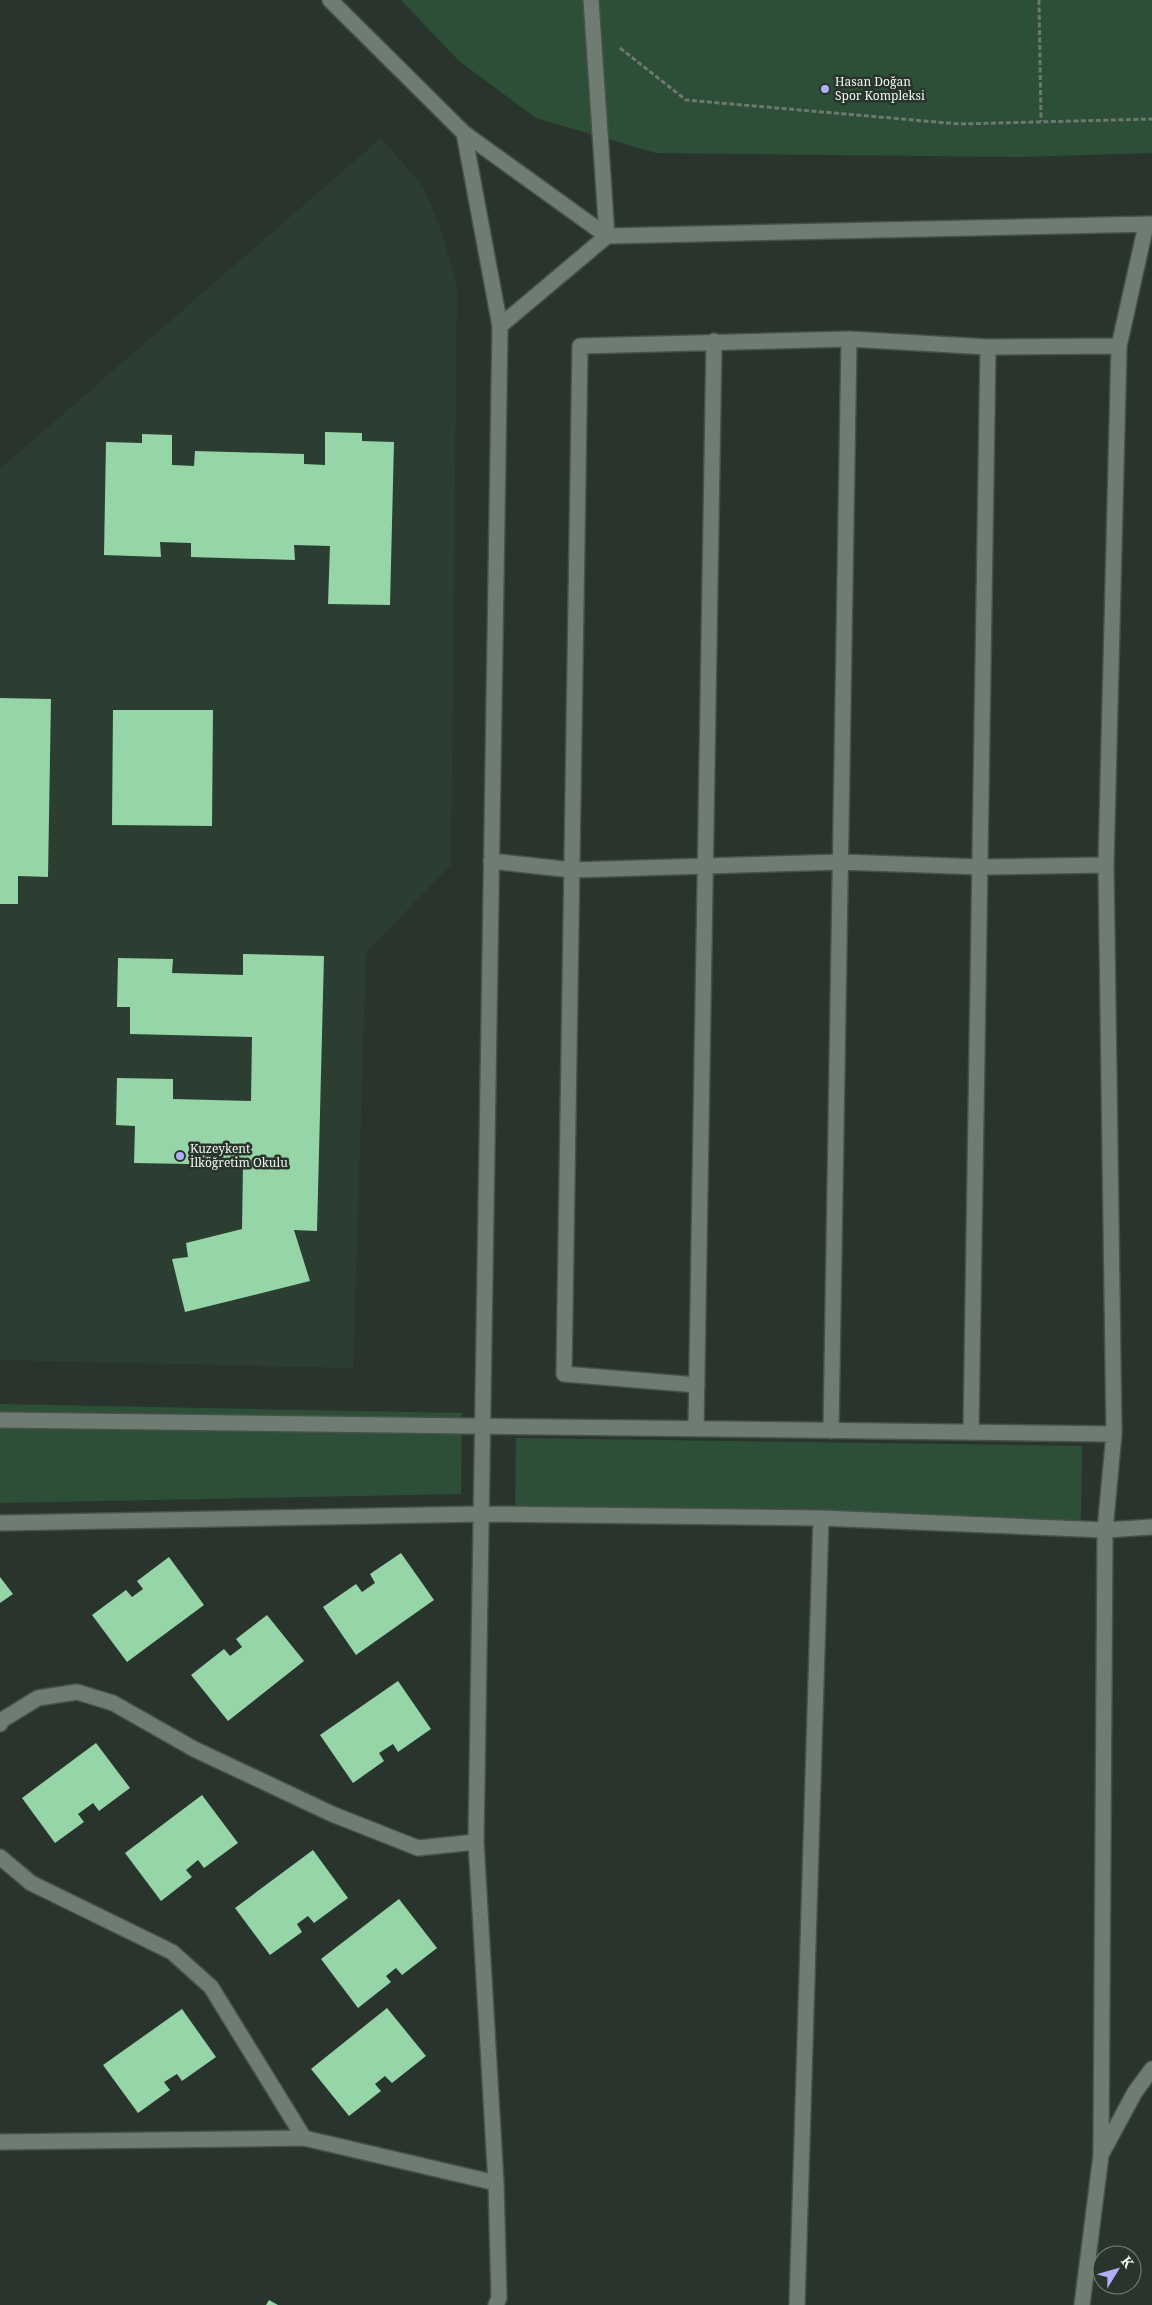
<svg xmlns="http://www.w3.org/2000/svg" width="1152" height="2305" font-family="'Noto Serif',serif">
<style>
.built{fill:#2c3e31}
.green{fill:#2d4f38}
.building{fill:#95d5a8}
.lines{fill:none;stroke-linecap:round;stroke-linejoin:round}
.service-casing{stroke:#465149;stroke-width:18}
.minor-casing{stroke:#465149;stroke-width:18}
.tertiary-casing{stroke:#465149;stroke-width:18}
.path{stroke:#6d7870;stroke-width:3;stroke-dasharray:5 2.5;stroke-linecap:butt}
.service{stroke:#6e7c71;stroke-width:15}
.minor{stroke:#6e7c71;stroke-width:15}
.tertiary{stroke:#6e7c71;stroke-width:15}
.poi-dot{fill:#b0aefa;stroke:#29352c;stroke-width:2}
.labels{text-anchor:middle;stroke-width:5;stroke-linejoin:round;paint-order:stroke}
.poi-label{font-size:12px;fill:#eff7f1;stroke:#29352c;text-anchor:start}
</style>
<rect width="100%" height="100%" fill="#29352c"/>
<path class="built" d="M381,138L424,188L443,236L457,287L451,865L366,952L353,1368L0,1360V469Z"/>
<path class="green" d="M401,0H1152V153L1020,157L656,153L536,118L458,60Z
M0,1404L462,1413L461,1494L0,1503Z
M516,1438L1082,1446L1081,1524L515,1515Z"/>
<path class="building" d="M325,432L362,433V441L394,442L390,605L328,604L330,546L294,545L295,560L191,557V543L160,542L161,557L104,555L106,442L142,443V434L172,435V465L194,466L195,451L304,454V464L325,465Z
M0,698L51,699L48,877L18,876V904H0Z
M113,710H213L212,826L112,825Z
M243,954L324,956L317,1231L294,1230L310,1281L185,1312L172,1259L188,1257L186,1243L242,1229L243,1165L134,1163L135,1126L116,1125L117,1078L173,1079V1099L251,1101L252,1037L130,1034V1007H117L118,958L173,959L172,973L243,975Z
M401,1553L434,1600L356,1655L323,1607L356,1584L362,1592L375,1583L370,1574Z
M169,1557L204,1605L127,1662L92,1615L126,1590L132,1597L143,1589L137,1581Z
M0,1577L13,1594L0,1603Z
M267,1615L304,1661L228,1721L191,1675L224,1649L230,1656L242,1647L236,1639Z
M398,1681L431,1729L398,1752L393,1744L379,1753L384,1761L353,1783L320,1735Z
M96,1743L130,1788L99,1811L93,1803L78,1814L84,1822L55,1843L22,1798Z
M202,1795L238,1843L204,1868L198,1860L186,1870L192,1877L161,1901L125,1853Z
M313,1850L348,1898L314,1923L308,1916L297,1924L302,1932L270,1955L235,1908Z
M399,1899L437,1948L402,1975L396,1968L386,1976L391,1982L358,2008L321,1959Z
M387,2008L426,2056L392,2083L385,2076L375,2084L381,2091L349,2116L311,2069Z
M182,2009L216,2057L182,2081L177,2074L164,2082L170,2090L138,2113L103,2065Z
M269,2300L278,2305H266Z"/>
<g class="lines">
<g class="service-casing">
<path id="service" d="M591,0L607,236"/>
</g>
<g class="minor-casing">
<path id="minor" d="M464,133L500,326L476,1842L496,2183L499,2298L496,2305
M500,326L607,236
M491,861L572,870L841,862L981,867L1106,865
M697,1385L564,1374L580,346L849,339L988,347L1119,346
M0,1420L1114,1434
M696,1429L714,341
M831,1431L849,339
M971,1432L988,347
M0,1523L481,1514L821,1518L1105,1530L1152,1527
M0,1724L2,1720L38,1698L77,1692L113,1703L194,1749L332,1814L418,1848L476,1842
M0,1857L31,1883L172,1952L211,1987L304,2138
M0,2142L304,2138L496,2183
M1102,2153L1135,2092L1152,2069
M797,2305L821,1518
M1082,2305L1101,2155L1105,1530L1114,1434L1106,865L1119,346L1146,225"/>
</g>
<g class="tertiary-casing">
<path id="tertiary" d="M330,0L464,133L607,236L1152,224"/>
</g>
<path class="path" d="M1039,0L1041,121
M620,48L686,100L959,124L1152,119"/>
<use href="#service" class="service"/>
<use href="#minor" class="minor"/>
<use href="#tertiary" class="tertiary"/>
</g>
<g class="poi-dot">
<circle cx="825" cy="89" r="5"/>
<circle cx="180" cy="1156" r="5"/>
</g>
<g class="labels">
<g class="poi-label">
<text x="835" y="86">Hasan Doğan<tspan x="835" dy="14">Spor Kompleksi</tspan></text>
<text x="190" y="1153">Kuzeykent<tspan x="190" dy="14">İlköğretim Okulu</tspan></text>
</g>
</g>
<g transform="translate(1117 2270) rotate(53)"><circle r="24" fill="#29352c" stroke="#78837b"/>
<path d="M0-4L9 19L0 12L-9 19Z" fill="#b0aefa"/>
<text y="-8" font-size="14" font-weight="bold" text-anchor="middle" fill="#eff7f1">K</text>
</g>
</svg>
